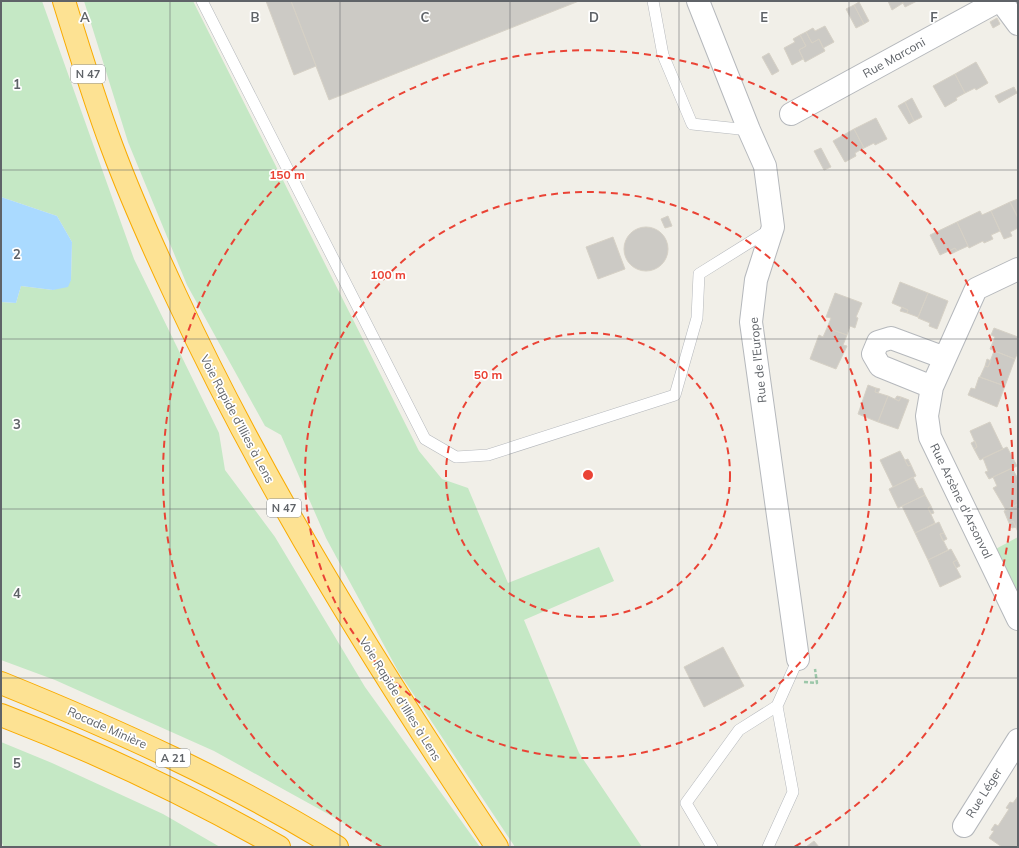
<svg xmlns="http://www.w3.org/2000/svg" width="1019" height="848" font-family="Mulish,sans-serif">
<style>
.green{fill:#c5e8c5}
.water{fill:#aadaff}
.building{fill:#cccac5;stroke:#d6d1c6}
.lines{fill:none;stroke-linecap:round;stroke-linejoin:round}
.lane-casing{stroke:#b5b8bc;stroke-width:12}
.street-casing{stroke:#b5b8bc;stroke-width:24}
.highway-casing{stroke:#f9ab00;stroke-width:24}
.path{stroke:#9cc7a9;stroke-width:2.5;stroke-dasharray:4 2;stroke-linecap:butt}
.lane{stroke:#fff;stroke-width:11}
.street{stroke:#fff;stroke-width:22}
.highway{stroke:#fde293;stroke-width:22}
.grid{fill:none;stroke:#5f6368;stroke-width:1;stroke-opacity:0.55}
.ring{fill:none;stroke:#ea4335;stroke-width:2;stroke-dasharray:7 5}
.labels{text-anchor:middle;stroke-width:3.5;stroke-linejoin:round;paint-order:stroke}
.shield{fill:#fff;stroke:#8f9295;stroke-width:1}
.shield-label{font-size:11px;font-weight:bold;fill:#5f6368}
.street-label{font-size:12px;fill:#5f6368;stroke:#fff}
.grid-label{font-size:13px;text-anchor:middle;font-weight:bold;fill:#5f6368;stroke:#fff;stroke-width:3.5;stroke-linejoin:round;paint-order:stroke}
.centre{fill:#ea4335;stroke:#fff;stroke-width:2}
.ring-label{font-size:12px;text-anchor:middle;font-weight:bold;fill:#ea4335;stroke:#fff;stroke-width:3.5;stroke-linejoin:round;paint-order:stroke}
</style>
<rect width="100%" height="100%" fill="#f1efe8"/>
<path class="green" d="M1,1H42L134,259L219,433L225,470L275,537L365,687L480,847H379L339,820L214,751L55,680L1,660V302L16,303L21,286L53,290L71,280L72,242L57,216L1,197Z
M84,1H193L419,451L442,479L468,488L508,583L599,547L614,581L524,620L579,753L642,847H515L398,671L326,538L281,435L265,426L187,285L128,142Z
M1018,537V605L992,551Z
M1,742L52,763L163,814L220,847H4L1,841Z"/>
<path class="water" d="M1,197L57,216L72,242L71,280L68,287L53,290L21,286L16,303L1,302Z"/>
<path class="building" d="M266,1H291L316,66L294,75Z
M291,1H579L329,100Z
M888,1H902L903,3L892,10Z
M902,1H917L905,7Z
M859,2L869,21L864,24L854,5Z
M854,5L864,24L856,28L846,9Z
M997,18L1000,24L993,28L990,22Z
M825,26L834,42L823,48L819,39L812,43L806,32L813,28L815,31Z
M806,32L812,43L819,39L825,51L805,62L799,50L806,46L800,35Z
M800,35L806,46L799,50L803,59L792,65L784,48L795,42L793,39Z
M769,53L779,71L772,75L762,57Z
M976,62L988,83L976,90L975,88L965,93L955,74Z
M955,74L965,93L956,98L957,100L945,107L933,86Z
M1014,87L1017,93L999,103L995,96Z
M912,98L922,117L914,121L905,102Z
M905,102L914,121L909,124L898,106Z
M876,118L887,139L875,145L874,143L864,148L854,129Z
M854,129L864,148L855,153L856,156L845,162L833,141Z
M821,148L831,167L824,170L814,151Z
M1018,199V218L1010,202Z
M1010,202L1018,218V228L1010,232L1012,236L1004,239L991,211Z
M980,211L982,215L991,211L1000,231L991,235L993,239L984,243L983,241L969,248L957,222Z
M668,216L672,226L665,228L661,219Z
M957,222L968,246L957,251L955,248L940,255L930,235Z
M624 249a22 22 0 1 1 44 0a22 22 0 1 1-44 0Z
M613,237L625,269L598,279L586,247Z
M955,248L957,251L951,254L949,251Z
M900,282L928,293L918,317L907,313L908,310L892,303Z
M835,293L862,303L856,317L858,318L855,328L850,326L847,335L827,328L831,318L826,317Z
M928,293L948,301L937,329L929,326L930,323L918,318Z
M902,307L908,310L907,313L900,311Z
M827,328L847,335L843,345L847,346L836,369L810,359L819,335L823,337Z
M994,328L1018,337V352L1015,359L990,349L995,337L991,335Z
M994,351L1015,359L1005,386L980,377L985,366L988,367Z
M987,359L991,361L988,367L985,366Z
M979,377L1005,386L997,407L968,395L971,388L975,389Z
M868,385L876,388L875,392L888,396L878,422L858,414Z
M876,388L880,389L878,393L875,392Z
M888,396L899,401L901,397L909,400L898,429L878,422Z
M897,396L901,397L899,401L895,399Z
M990,422L1003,449L980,460L974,449L977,447L970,431Z
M975,441L977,447L974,449L971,443Z
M1007,447L1017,466L989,479L985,472L988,471L983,458Z
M900,451L908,466L911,465L916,476L893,487L880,460Z
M908,459L911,465L908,466L905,460Z
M1012,468L1017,477L1018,476V504L1006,510L993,488L997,486L993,477Z
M913,477L919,489L922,488L925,495L898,508L889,489Z
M925,495L931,506L928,508L935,523L915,533L902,506Z
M1018,504V532L1013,521L1009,523L1004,511Z
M931,506L934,513L931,514L928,508Z
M1013,521L1016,527L1012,528L1009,523Z
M939,522L944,533L940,534L948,550L928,560L915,533Z
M944,533L947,539L943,541L940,534Z
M951,549L957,560L953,562L961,577L940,587L928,560Z
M957,560L960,566L956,568L953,562Z
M723,647L744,686L704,707L684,667Z
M1018,796V846L1002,847L989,838L994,831L991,830L995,824L998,826L1009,809L1006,808L1010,802L1013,803Z
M814,841L819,847H806Z"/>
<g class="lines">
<g class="lane-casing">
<path id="lane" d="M202,1L425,439L456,457L488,455L675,395L697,318L699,274L771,229
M653,1L663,55L692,124L749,130
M712,847L686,803L739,730L777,706L798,659
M768,847L793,792L777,706"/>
</g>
<g class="street-casing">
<path id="street" d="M698,1L749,130L765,166L773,227L756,280L751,322L798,659
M1001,1L1018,24
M791,114L998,1
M1018,269L976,289L932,387L927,416L930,437L1018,619
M932,387L880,366L873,354L878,342L891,338L945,358
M964,826L1018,740"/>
</g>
<g class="highway-casing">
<path id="highway" d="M64,1C79,50 94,99 112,147C131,198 153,247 176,296C266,490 379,670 497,847
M1,683C117,730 230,781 337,847
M1,715C97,752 190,796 279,847"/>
</g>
<path class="path" d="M804,682L817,683L815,669"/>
<use href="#lane" class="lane"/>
<use href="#street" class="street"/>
<use href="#highway" class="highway"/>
</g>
<path class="grid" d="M170,1V847M340,1V847M510,1V847M679,1V847M849,1V847M1,170H1018M1,339H1018M1,509H1018M1,678H1018"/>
<g class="ring">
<circle cx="588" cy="475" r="142"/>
<circle cx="588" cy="475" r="283"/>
<path d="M382 847A425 425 0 1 1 794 847"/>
</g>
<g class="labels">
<g class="shield">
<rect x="71" y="65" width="34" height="18" rx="3"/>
<rect x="267" y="499" width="34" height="18" rx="3"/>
<rect x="156" y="749" width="34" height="18" rx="3"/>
</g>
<g class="shield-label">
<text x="88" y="78">N 47</text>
<text x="284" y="512">N 47</text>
<text x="173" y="762">A 21</text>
</g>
<g class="street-label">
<text transform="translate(894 58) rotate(-29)" y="4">Rue Marconi</text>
<text transform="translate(758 360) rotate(-96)" y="4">Rue de l'Europe</text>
<text transform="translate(237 419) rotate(62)" y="4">Voie Rapide d’Illies à Lens</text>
<text transform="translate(961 501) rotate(64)" y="4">Rue Arsène d'Arsonval</text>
<text transform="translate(400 699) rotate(58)" y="4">Voie Rapide d’Illies à Lens</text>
<text transform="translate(107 728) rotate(24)" y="4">Rocade Minière</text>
<text transform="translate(984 793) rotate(-58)" y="4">Rue Léger</text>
</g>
</g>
<g class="grid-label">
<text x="85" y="22">A</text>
<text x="255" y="22">B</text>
<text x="425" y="22">C</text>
<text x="594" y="22">D</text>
<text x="764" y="22">E</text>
<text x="934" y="22">F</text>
<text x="17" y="89">1</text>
<text x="17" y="259">2</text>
<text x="17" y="429">3</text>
<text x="17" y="598">4</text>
<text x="17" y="768">5</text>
</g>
<circle cx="588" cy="475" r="6" class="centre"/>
<g class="ring-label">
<text x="287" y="179">150 m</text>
<text x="388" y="279">100 m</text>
<text x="488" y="379">50 m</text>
</g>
<rect width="1019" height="848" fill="none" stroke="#5f6368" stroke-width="4"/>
</svg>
